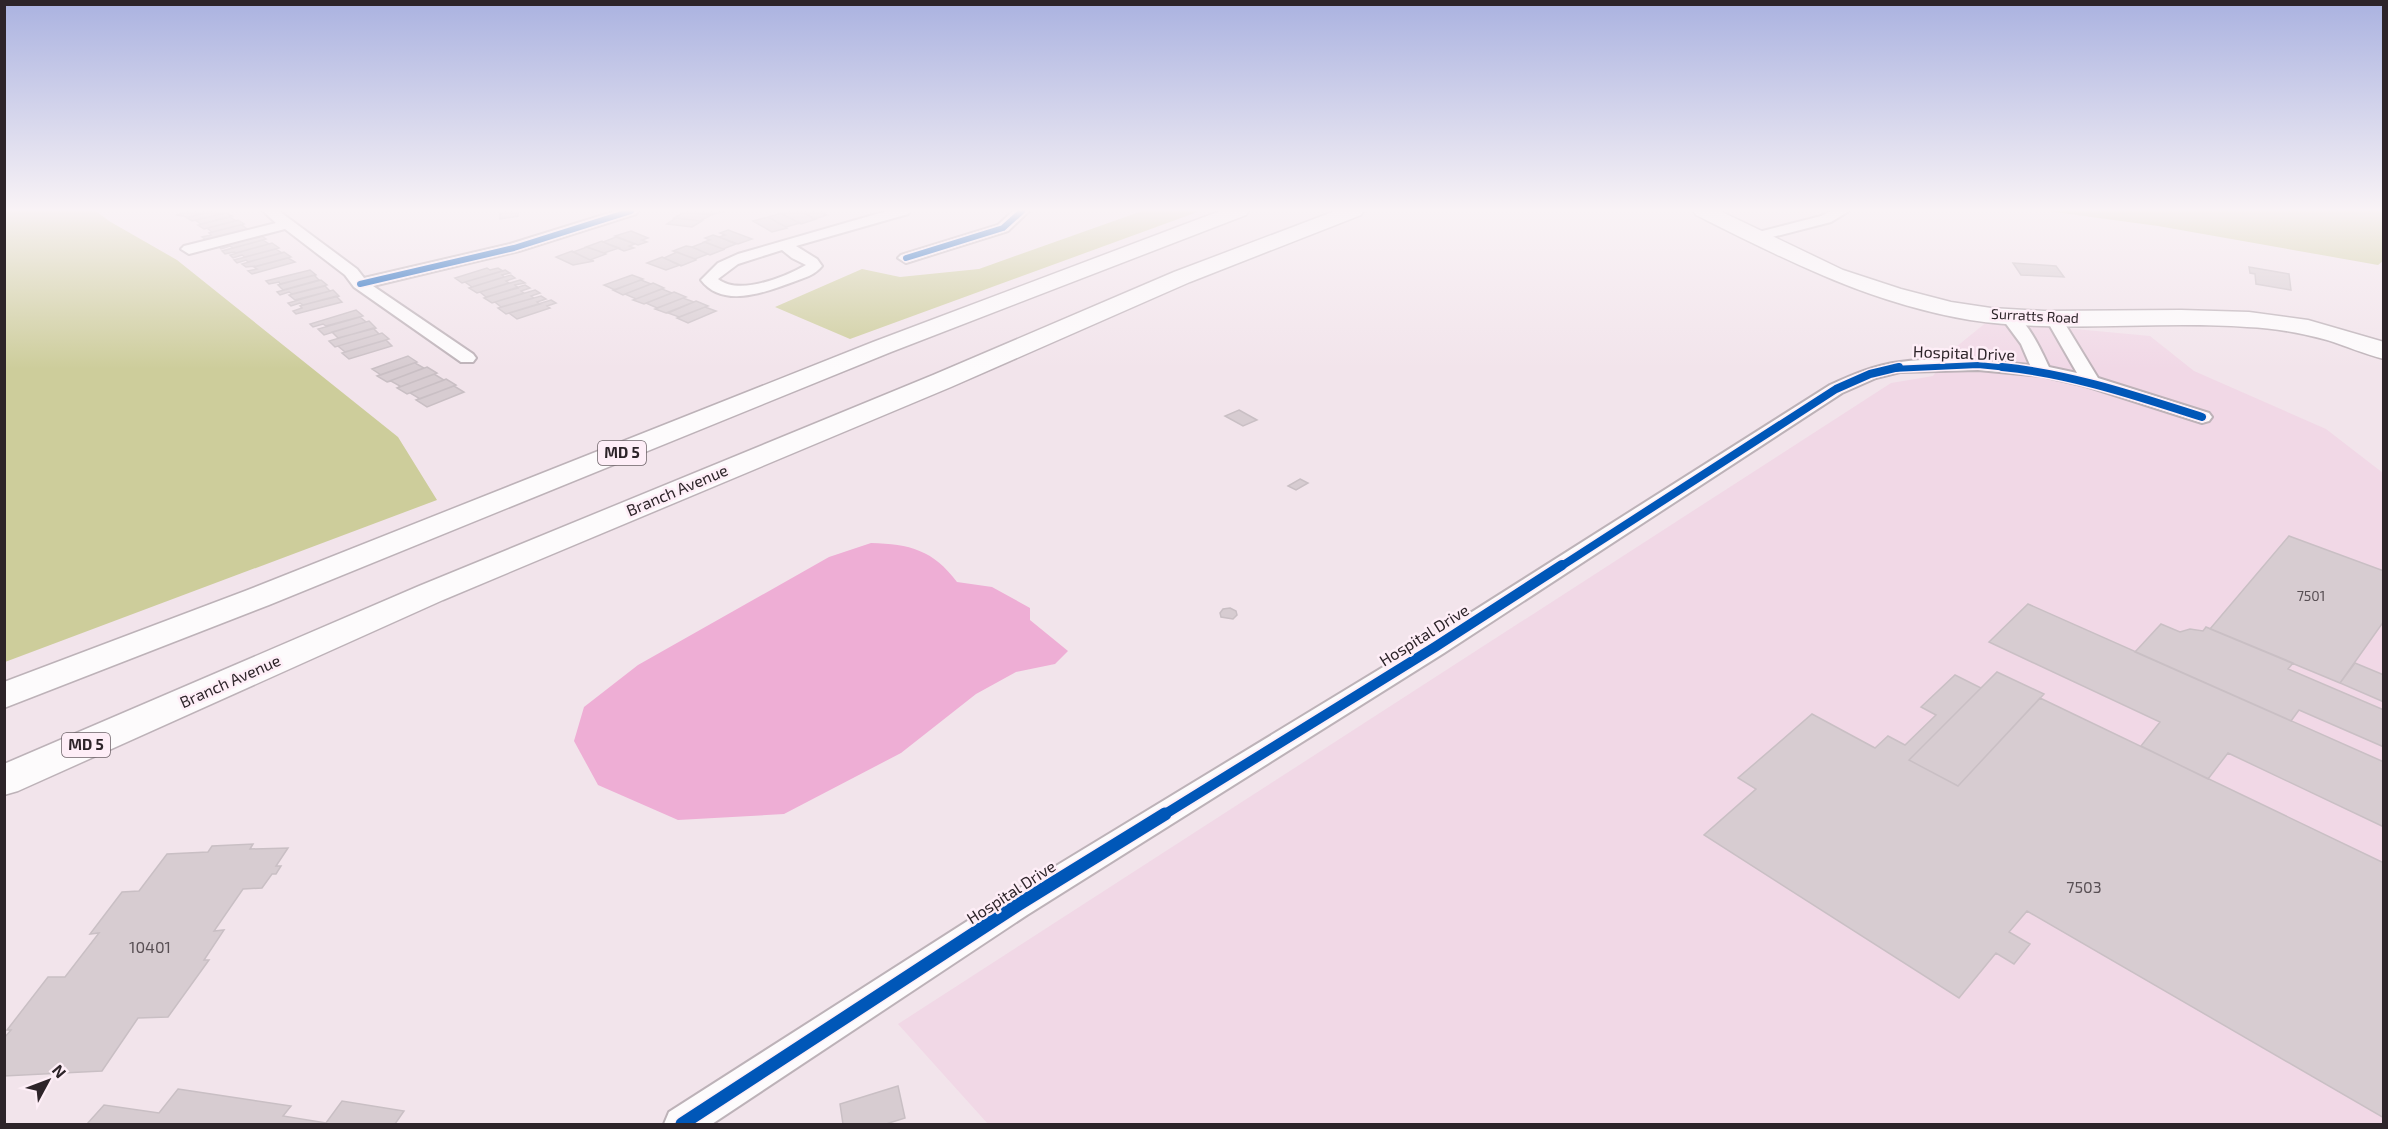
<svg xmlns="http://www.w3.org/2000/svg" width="2388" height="1129" font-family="'Exo 2',sans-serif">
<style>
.built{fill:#f1d8e6}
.forest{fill:#cdcd9b}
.water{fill:#eeaed5}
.building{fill:#d7ccd1;stroke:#c9bfc4;stroke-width:1.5}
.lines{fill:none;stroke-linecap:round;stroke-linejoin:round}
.street-casing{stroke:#bdb2b8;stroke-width:4}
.secondary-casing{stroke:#bdb2b8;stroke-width:3}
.highway-casing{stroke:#bdb2b8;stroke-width:3}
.street{fill:#fdfbfc;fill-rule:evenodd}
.secondary{fill:#fdfbfc;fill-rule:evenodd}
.highway{fill:#fdfbfc;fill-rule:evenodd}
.cycleway-far3-casing{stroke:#feeef7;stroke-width:9}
.cycleway-far2-casing{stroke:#feeef7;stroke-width:11}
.cycleway-far1-casing{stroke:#feeef7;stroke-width:14}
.cycleway-casing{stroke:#feeef7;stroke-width:16}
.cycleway-far3{stroke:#0057b8;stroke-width:6}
.cycleway-far2{stroke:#0057b8;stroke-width:8}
.cycleway-far1{stroke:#0057b8;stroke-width:10}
.cycleway{stroke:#0057b8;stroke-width:13}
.labels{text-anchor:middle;stroke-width:5;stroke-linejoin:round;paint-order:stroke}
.far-street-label{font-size:14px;fill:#2d2429;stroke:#feeef7}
.number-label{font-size:14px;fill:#584f54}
.shield{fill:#feeef7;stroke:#6c6167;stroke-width:1.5}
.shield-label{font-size:15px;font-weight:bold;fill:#2d2429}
.street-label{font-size:16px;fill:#2d2429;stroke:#feeef7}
.near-number-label{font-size:16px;fill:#584f54}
</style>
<rect width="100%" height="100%" fill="#f2e4eb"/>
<path class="built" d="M1988,321L2150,336L2194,371L2326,429L2383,473V1124H988L898,1024L1891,383L1933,376L1951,351Z"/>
<path class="forest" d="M5,211H96L109,221L177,260L398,437L437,500L5,662Z
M1142,211H1200L850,339L775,307L862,269L900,277L979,269Z
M2047,211H2383V261L2378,265L2158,226Z"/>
<path class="water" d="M871,543C910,544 933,550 957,582L992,587L1030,608V620L1068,651L1055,664L1016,672L976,694L901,753L784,814L678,820L598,785L574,741L584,707L638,665L829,557Z"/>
<path class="building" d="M190,211H212L189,217L176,215Z
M212,211L225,213L192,221L187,218Z
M500,211H518V216L500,219Z
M688,211H725L711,215L686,212Z
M791,211H800L816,219L801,224L782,214Z
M800,211H820L827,215L814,219Z
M684,212H686L711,215L700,221L674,218Z
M226,213L232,216L201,224L195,220Z
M782,213V214L800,223L786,227L768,217Z
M230,217L236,221L204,229L198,225Z
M768,217L786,227L787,228L772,232L753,221Z
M676,218L700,221H702L692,227L667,224Z
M238,220L244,224L212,232L207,228Z
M244,224L242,225L247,229L206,240L202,237L211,235L209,233Z
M728,230L752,239L738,244L719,237L725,235L720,233Z
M631,231L648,238L642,240L647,242L638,245L615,236Z
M260,235L266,239L233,248L230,246L221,249L218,246Z
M713,235L719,237L736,244L723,249L704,242L710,240L705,238Z
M616,237L635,244L629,246L634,248L624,251L603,242Z
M263,240L269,244L236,253L234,252L225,254L222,251Z
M602,241L603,242L619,248L604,253L586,247Z
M705,242L723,249H725L710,255L692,247Z
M272,243L279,248L245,257L242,255L233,258L230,255Z
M686,246L692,247L708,254L695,259L673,251Z
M587,247L604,253L606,254L590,260L573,252Z
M276,249L282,253L248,262L246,260L237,263L234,260Z
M572,251L590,260L594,261L573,265L556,257Z
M284,252L291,257L257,266L246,267L242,264Z
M677,252L695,259L696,260L681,266L664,258Z
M662,257L664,258L680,265L666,270L647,263Z
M288,258L295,262L252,274L248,271L257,269L254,267Z
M2013,263L2056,266L2064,277L2021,275Z
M2249,267L2289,274L2291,290L2256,284L2255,274L2250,273Z
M487,268L490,270L498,268L503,271L462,283L455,278Z
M310,270L316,275L280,284L279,282L269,284L266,281Z
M505,270L510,273L502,275L504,277L472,287L465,282Z
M314,275L319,280L283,290L278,285Z
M511,275L515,278L506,281L509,283L477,293L469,288Z
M632,275L643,279L615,290L604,285Z
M321,280L327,285L292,294L289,292L280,295L277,292Z
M520,280L525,283L515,285L518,288L486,297L480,292Z
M641,280L651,284L623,295L613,290Z
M653,283L664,288L636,299L625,294Z
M525,285L530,288L521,291L524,293L492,303L484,298Z
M325,286L330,291L295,300L289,295Z
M662,289L672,293L644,304L633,300Z
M333,290L339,296L303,305L300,303L291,306L288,303Z
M535,290L540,293L531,296L534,298L501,307L495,302Z
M674,292L686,297L657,308L646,303Z
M336,296L342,302L296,314L293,311L302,308L300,306Z
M541,296L546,299L537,302L540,304L506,314L498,308Z
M683,298L694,302L666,313L655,309Z
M551,300L556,303L547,306L550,308L517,319L509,313Z
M696,301L708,306L679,317L668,313Z
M705,307L716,311L688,323L677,318Z
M356,310L363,316L326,326L323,324L313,327L310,324Z
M360,317L366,322L324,335L318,329Z
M369,321L376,328L338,338L332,332Z
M373,328L379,334L335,347L329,341Z
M382,333L389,339L345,352L338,346Z
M386,340L392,346L349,359L342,353Z
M408,356L417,362L381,375L372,369Z
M417,362L415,363L424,368L387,382L377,376Z
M427,367L437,373L397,388L400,386L391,381L387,382Z
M434,374L444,380L407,394L397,388Z
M446,379L456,385L420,399L410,393Z
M454,386L464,392L427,407L416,400Z
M1239,410L1257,420L1243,426L1225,416Z
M1300,479L1308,483L1296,490L1288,486Z
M2289,536L2384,571V621L2340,683L2210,629Z
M2028,604L2384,762V827L2228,753L2208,779L2141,746L2160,722L1989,642Z
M1230,608L1236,611L1237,615L1233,619L1221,617L1220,613L1223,609Z
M2161,624L2180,632L2190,629L2203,631L2206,627L2293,663L2288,669L2384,710V747L2299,710L2291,721L2135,652Z
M2355,663L2384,675V702L2340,683Z
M1997,672L2044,694L1958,786L1909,760Z
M1955,675L1981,688L1909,760L1958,786L2040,698L2384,863V1118L2027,911L2009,932L2030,944L2014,964L1996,953L1959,998L1704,835L1756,789L1738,778L1812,714L1875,748L1888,736L1905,745L1936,715L1921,707Z
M253,844L250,849L288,848L276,866H281L276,874H272L262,888L243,889L214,931L224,930L204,960H209L168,1017L138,1018L102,1071L4,1076V1038L11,1030H7L48,977H65L99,933L90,934L122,892L139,891L167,854L208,852L212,846Z
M898,1086L905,1118L886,1124H843L840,1104Z
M178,1089L291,1106L283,1116L326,1123L342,1101L404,1111L395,1124H87L104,1105L159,1113Z"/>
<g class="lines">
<g class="street-casing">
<path id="street" d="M263,211H279L357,269L364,278L510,244L616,211H638L636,214L519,251L373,286L473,354L476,358L473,362H461L354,287L345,275L285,229L189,254L181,249L184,246L276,223Z
M887,211H910L908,214L796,246L817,259L822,266C815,275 804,278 793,282C766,292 723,309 701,280L718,263L738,254ZM782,250L792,258L806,265C785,277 739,296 718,279L738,264Z
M1013,211H1029L1008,231L906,263L898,258L901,255L998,225Z
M1831,211H1849L1831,222L1761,240H1751L1749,237L1751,234L1821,216Z
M2009,312C2026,316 2042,352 2049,367L2077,373L2046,319L2054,314L2062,319L2098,378L2209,413L2212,417L2209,421L2202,423L2086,386L2042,376L1978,370L1900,372L1876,378L1842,393L1444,653L1027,915L712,1124H664L669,1112L1005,897L1426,641L1830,385C1852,375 1875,365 1900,362C1943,356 1988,361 2030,365L2021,344L2001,317Z"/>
</g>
<g class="secondary-casing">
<path id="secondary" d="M1693,211H1720L1843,270L1901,289L1951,302L1991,308L2044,311L2181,310L2249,312L2308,320L2384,342V359C2364,354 2346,346 2327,340C2301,333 2274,328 2247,327C2155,320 2062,334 1970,320C1869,303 1786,260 1696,215Z"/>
</g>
<g class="highway-casing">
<path id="highway" d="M1220,211H1249L1246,215L891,352L269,605L4,708V682L245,591L873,342Z
M1335,211H1364L1361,215L1190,282L951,387L443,600L18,791L4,795V764L419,586L933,375L1174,272Z"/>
</g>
<use href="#street" class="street"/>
<use href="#secondary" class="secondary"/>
<use href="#highway" class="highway"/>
<g class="cycleway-far3-casing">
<path id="cycleway-far3" d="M906,258L1003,228L1022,211
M360,284L514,248L631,211
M1892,369L1978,365L2018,369"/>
</g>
<g class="cycleway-far2-casing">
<path id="cycleway-far2" d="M2002,367C2072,374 2136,396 2202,417
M1560,567L1836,389L1870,374L1899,367"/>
</g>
<g class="cycleway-far1-casing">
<path id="cycleway-far1" d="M1162,816L1435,647L1562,565"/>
</g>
<g class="cycleway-casing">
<path id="cycleway" d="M682,1124L1016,906L1165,814"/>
</g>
<use href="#cycleway-far3" class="cycleway-far3"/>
<use href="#cycleway-far2" class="cycleway-far2"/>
<use href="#cycleway-far1" class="cycleway-far1"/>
<use href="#cycleway" class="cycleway"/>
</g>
<linearGradient id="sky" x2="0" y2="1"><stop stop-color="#aab2e0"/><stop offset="0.57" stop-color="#f9f3f6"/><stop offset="1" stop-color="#f9f3f6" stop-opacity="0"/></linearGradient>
<rect width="2388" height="369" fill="url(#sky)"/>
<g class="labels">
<g class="far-street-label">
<text transform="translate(2035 316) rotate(3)" y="5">Surratts Road</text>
</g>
<g class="number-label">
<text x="2311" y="601">7501</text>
</g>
<g class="shield">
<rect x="598" y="441" width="48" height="24" rx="4.5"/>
<rect x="62" y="733" width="48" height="24" rx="4.5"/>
</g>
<g class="shield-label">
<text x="622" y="458">MD 5</text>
<text x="86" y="750">MD 5</text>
</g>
<g class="street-label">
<text transform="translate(1964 353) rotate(2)" y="6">Hospital Drive</text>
<text transform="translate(677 490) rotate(-23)" y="6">Branch Avenue</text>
<text transform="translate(1424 635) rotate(-32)" y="6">Hospital Drive</text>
<text transform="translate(230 681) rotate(-24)" y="6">Branch Avenue</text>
<text transform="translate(1011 892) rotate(-33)" y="6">Hospital Drive</text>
</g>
<g class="near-number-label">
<text x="2084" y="893">7503</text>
<text x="150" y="953">10401</text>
</g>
</g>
<rect width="2388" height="1129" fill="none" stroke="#2d2429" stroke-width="12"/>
<g transform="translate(48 1081) rotate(49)" stroke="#feeef7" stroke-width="4.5" paint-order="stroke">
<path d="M0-4.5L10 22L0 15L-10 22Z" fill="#2d2429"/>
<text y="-9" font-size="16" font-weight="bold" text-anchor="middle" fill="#2d2429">N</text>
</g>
</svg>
